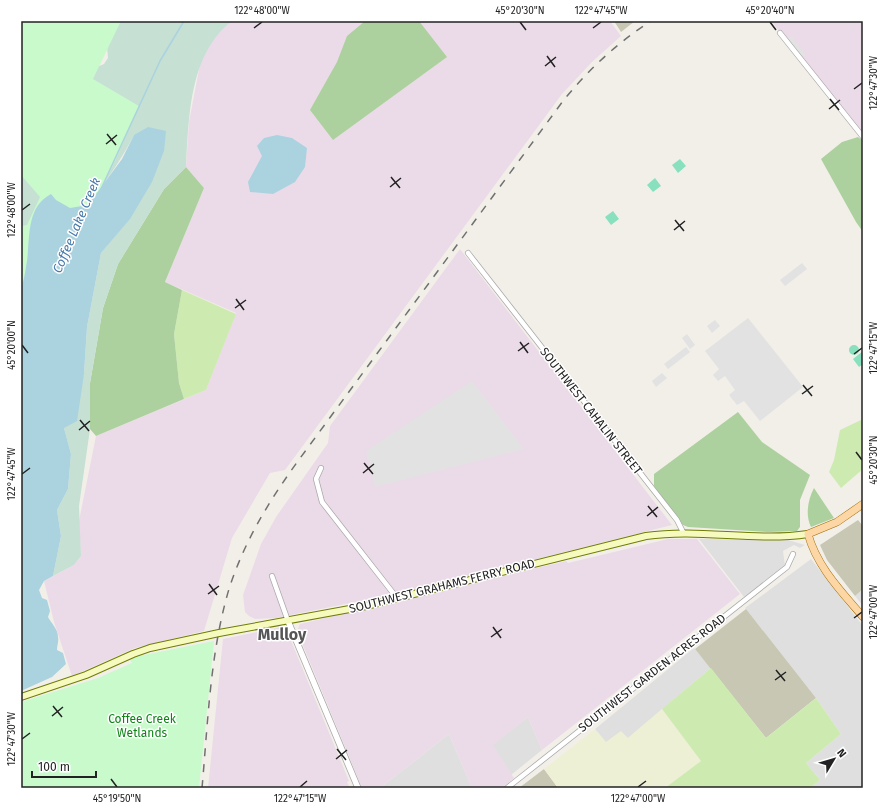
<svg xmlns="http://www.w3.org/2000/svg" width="884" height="809" font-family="'Fira Sans',sans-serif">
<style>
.residential{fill:#e0dfdf}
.industrial{fill:#ebdbe8}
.construction{fill:#c7c7b4}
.farmland{fill:#eef0d5}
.grass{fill:#cdebb0}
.forest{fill:#add19e}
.wetland{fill:#c6e0d4}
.park{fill:#c8facc}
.pitch{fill:#88e0be}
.parking{fill:#e2e2e2}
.water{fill:#aad3df}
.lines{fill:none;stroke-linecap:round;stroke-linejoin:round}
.stream{stroke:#aad3df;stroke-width:1.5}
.minor-casing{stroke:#a9a9a9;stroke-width:6}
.tertiary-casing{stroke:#a9a9a9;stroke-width:7}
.secondary-casing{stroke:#707d05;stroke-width:8}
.primary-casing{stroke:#a06b00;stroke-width:8}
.minor{stroke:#fff;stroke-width:4.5}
.tertiary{stroke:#fff;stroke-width:5.5}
.secondary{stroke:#f7fabf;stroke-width:6}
.primary{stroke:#fcd6a4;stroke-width:7}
.rail{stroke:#707070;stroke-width:1.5;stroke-dasharray:8 8;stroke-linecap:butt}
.ticks{fill:none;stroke:#222;stroke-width:1.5}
.labels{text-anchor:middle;stroke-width:3;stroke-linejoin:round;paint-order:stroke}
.street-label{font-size:12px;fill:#222;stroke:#fff}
.park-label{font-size:12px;fill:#0c8416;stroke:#fff}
.water-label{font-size:13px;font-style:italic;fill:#4a7aab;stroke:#fff}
.district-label{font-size:16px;font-weight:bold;fill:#555;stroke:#fff}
.neatline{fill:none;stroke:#222;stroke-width:1.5}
.ticks-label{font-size:10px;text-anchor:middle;fill:#222}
</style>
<rect width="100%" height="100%" fill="#f2efe9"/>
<path class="residential" d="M699,539L788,540L805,545L800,548L794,545L783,551L785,566L744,597Z
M811,559L863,626V785L859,788H810L820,780L806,763L841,734L816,698L745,608Z
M863,589V606L855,596Z
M694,648L711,668L628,738L606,743L595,729Z
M528,717L542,750L511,775L492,745Z
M449,734L472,788H380Z"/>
<path class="industrial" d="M232,21H610L621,36L592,62L562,94L285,470L270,473L232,538L204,631L135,648L72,676L54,622L44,581L74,565L81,556L79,521L96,436L206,390L236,313L165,282L204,188L186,167L189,122L200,64L209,45L223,28Z
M771,21H863V133Z
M460,249L672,525L405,592L276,618L255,619L249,616L245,612L243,595L261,544L276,517L328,443L330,426Z
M668,539H697L740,594L542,750L528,717L493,745L514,778L502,788H472L449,734L380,788H362L297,631L300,624L566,561L568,563Z
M282,627L287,631L349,781L347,782L350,788H208L223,639Z"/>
<path class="construction" d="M614,21H635L621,32Z
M858,520L863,526V589L855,596L827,560L820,545Z
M746,609L816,698L766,738L695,649Z
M544,769L558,788H519Z"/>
<path class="farmland" d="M662,709L701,761L665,788H558L544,769L595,729L606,742L621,731L628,738Z"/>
<path class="grass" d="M182,290L236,314L206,390L184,399L179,383L174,334Z
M863,419V469L841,488L829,472L834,460L840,430Z
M711,668L766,738L816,698L841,734L806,763L820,780L810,788H665L701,761L662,709Z"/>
<path class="forest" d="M365,21H419L447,57L333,140L310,110L337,62L347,36Z
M858,137L863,141V232L856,222L821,159L842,142Z
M186,167L204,188L165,282L182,290L174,334L179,383L184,399L96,436L90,429V383L103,308L118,264L164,189Z
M738,412L762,442L810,475L800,500V527L797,531L768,532L688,527L683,525L654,486V474Z
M814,488L834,518L811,527C805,515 808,499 814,488Z"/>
<path class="wetland" d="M105,21H232C189,54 189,117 186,167L164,189L118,264L103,308L90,383V429L79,506L81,556L74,565L53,576L61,536L57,510L68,489L71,454L64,428L84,374L87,327L101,253L130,218L134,135C105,191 60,239 21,289V39L85,72L104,64L108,58Z"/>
<path class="park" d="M21,21H121L93,79L139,106L116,159L95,201L21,378V226L27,225L40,197L21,175Z
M214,641L199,788H21V702L98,678L132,663L129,658Z"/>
<path class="pitch" d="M680,159L686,166L678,173L672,165Z
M655,178L661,186L653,192L647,185Z
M613,211L619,219L611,225L605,217Z
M849 350a5 5 0 1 1 10 0a5 5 0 1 1-10 0Z
M863,351V364L859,367L853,359Z"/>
<path class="parking" d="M791,36L806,55L803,57L788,38Z
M802,263L807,269L785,286L780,280Z
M748,318L803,387L760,421L744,401L737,405L729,395L735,390L725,376L718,381L713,375L719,369L705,351Z
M715,320L720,326L712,333L707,326Z
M687,334L695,345L690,349L682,338Z
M686,347L690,352L668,369L664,364Z
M662,373L667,378L656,387L652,381Z
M472,381L524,449L375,487L366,451Z"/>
<path class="water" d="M148,127L166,131L164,151L152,182L130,219L101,253L87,327L84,374L77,421L64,428L71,454L68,489L57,510L61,536L53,576L44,581L39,590L42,598L47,600L50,611L48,617C51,623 58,629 58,637C59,641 57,645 57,650L63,653L66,664L52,677L21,691V289C23,282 25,275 26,267C31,243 24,208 51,194L56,200L70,208L88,205L122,159L134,135Z
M277,135L292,138L307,148L305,167L295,182L273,194L250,192L248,182L262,156L257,146L264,138Z"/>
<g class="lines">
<path class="stream" d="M101,189L160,61L184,21"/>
<g class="minor-casing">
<path id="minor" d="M780,33L863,137
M468,253L677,520L683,532
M321,468L316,479L322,502L397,598
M272,576L288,621
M507,788L787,567L793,554"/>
</g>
<g class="tertiary-casing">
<path id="tertiary" d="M288,621L358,788"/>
</g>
<g class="secondary-casing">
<path id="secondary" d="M21,697L86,675L133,654L150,648L219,633L366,606L646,536C700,528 754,542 808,534"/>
</g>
<g class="primary-casing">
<path id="primary" d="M863,504L837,522L808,534C817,567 842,592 863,617"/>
</g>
<use href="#minor" class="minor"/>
<use href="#tertiary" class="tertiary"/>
<use href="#secondary" class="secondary"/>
<use href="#primary" class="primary"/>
<path class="rail" d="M202,788C208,722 210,653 229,589C244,542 269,501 298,461L563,101C588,70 617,43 651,21"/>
</g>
<path class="ticks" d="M520,22L526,30M770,22L776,30M254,28L262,22M593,28L601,22M547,56L555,67M545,66L556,57M854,89L862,83M830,99L839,110M829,109L840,100M107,134L116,145M106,144L117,135M391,177L400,188M390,187L401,178M22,210L30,204M675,220L684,231M674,230L685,221M236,299L244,310M235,308L246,300M520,342L528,353M22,345L28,353M518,351L529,343M854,354L862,348M803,385L812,396M802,394L813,386M80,420L89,431M79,430L90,421M856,452L862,460M364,463L373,474M363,473L374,464M22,474L30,468M648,506L657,517M647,516L658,507M209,584L217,595M208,594L219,586M854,618L862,612M493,627L501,638M491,637L502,629M776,670L785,681M775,680L786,672M53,706L62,717M52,716L63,707M22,739L30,733M337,749L346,760M336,759L347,750M111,779L117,787M300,787L307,781M638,787L646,781"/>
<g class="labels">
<g class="street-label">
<text transform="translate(591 411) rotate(52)" y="4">SOUTHWEST CAHALIN STREET</text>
<text transform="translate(442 586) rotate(-14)" y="4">SOUTHWEST GRAHAMS FERRY ROAD</text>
<text transform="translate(652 673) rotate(-38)" y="4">SOUTHWEST GARDEN ACRES ROAD</text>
</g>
<g class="park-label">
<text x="142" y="723">Coffee Creek<tspan x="142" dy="14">Wetlands</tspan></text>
</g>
<g class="water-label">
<text transform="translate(76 225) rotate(-67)" y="5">Coffee Lake Creek</text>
</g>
<g class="district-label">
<text x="282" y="640">Mulloy</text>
</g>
</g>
<rect width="884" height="809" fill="none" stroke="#ffffff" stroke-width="44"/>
<g transform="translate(834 759) rotate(52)" stroke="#ffffff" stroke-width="3" paint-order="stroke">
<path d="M0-3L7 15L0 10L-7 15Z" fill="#222222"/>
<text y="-6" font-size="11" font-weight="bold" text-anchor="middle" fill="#222222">N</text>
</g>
<path d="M32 771v6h64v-6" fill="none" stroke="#222222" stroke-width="2"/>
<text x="38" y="771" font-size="12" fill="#222222" stroke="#ffffff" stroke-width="3" paint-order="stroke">100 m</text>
<rect x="22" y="22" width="840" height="765" class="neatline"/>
<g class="ticks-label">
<text x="262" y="14">122°48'00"W</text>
<text x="520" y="14">45°20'30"N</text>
<text x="601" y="14">122°47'45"W</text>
<text x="770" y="14">45°20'40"N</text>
<text transform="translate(873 83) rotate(-90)" y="4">122°47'30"W</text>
<text transform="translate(11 210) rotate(-90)" y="4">122°48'00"W</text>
<text transform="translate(11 345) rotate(-90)" y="4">45°20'00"N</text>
<text transform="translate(873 348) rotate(-90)" y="4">122°47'15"W</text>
<text transform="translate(873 460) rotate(-90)" y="4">45°20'30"N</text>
<text transform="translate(11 474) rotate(-90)" y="4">122°47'45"W</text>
<text transform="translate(873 612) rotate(-90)" y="4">122°47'00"W</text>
<text transform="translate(11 739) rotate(-90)" y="4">122°47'30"W</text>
<text x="117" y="802">45°19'50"N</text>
<text x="300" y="802">122°47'15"W</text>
<text x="638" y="802">122°47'00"W</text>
</g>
</svg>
